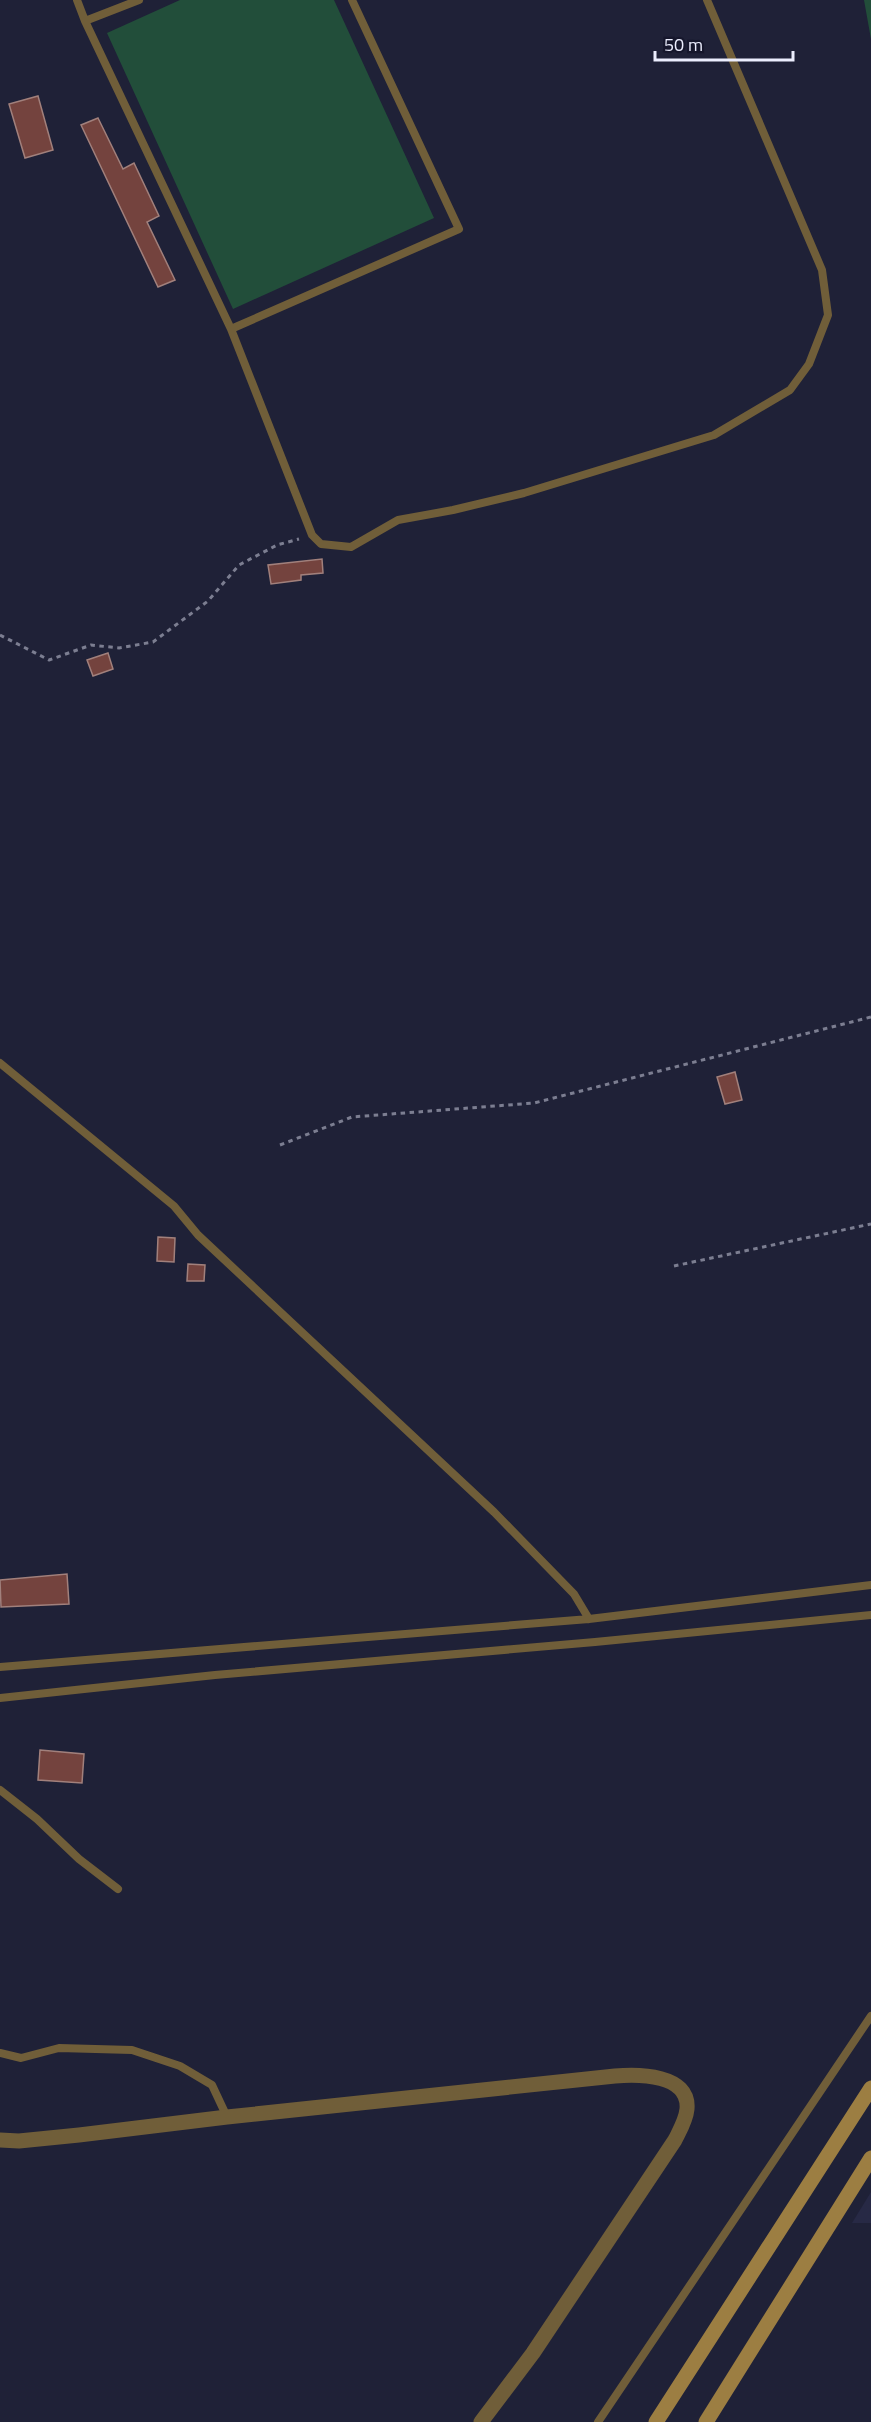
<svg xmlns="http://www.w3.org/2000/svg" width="871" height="2422" font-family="'Titillium Web',sans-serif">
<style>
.built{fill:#272945}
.green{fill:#224e3a}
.building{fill:#74433e;stroke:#a1807c;stroke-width:1.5}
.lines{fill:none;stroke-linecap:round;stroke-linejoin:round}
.path{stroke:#7c7e91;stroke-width:3;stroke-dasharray:4.5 4.5;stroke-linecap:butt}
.service{stroke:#705e39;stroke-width:8}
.minor{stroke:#705e39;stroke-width:15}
.secondary{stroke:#9c7e42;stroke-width:15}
</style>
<rect width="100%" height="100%" fill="#1f2137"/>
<path class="built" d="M871,2192V2223H852Z"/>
<path class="green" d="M180,0H334L434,218L233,309L107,33Z
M864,0H871V39Z"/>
<path class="building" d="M38,96L53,150L25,158L9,104Z
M98,118L123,169L134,163L159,216L147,222L175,280L158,287L81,125Z
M322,559L323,573L301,575V580L271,584L268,565Z
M108,653L113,669L93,676L87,660Z
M735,1072L742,1100L725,1104L717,1077Z
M158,1237L175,1238L174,1262L157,1261Z
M188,1264L205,1265L204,1281H187Z
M67,1574L69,1604L1,1607L0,1580Z
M40,1750L84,1754L82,1783L38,1780Z"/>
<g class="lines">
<path class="path" d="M0,635L49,660L91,645L119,648L153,642L208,601L239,565L277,545L299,539
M280,1145L352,1117L534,1103L871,1017
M674,1266L871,1224"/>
<path class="service" d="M77,0L85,21L231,329L312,535L321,544L351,547L398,520L453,510L524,493L714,435L790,390L809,364L828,315L822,270L707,0
M85,21L139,0
M231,329L459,229L352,0
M0,1063L174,1206L198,1235L494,1512L574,1594L589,1619
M0,1667L589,1619L871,1585
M0,1698L215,1675L595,1642L871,1615
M0,1790L37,1819L79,1859L118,1889
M0,2053L21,2058L59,2048L132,2050L180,2066L212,2085L227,2117
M598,2422L871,2016"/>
<path class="minor" d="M0,2140L19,2141L79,2135L227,2117L615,2076C638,2074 690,2074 687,2109C686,2120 680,2130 675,2140L533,2353L481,2422"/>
<path class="secondary" d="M656,2422L871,2088
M706,2422L871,2158"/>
</g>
<path d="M655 51v9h138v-9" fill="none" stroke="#eceefe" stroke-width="3"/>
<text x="664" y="51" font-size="18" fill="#eceefe" stroke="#16172c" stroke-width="4.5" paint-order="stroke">50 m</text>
</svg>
